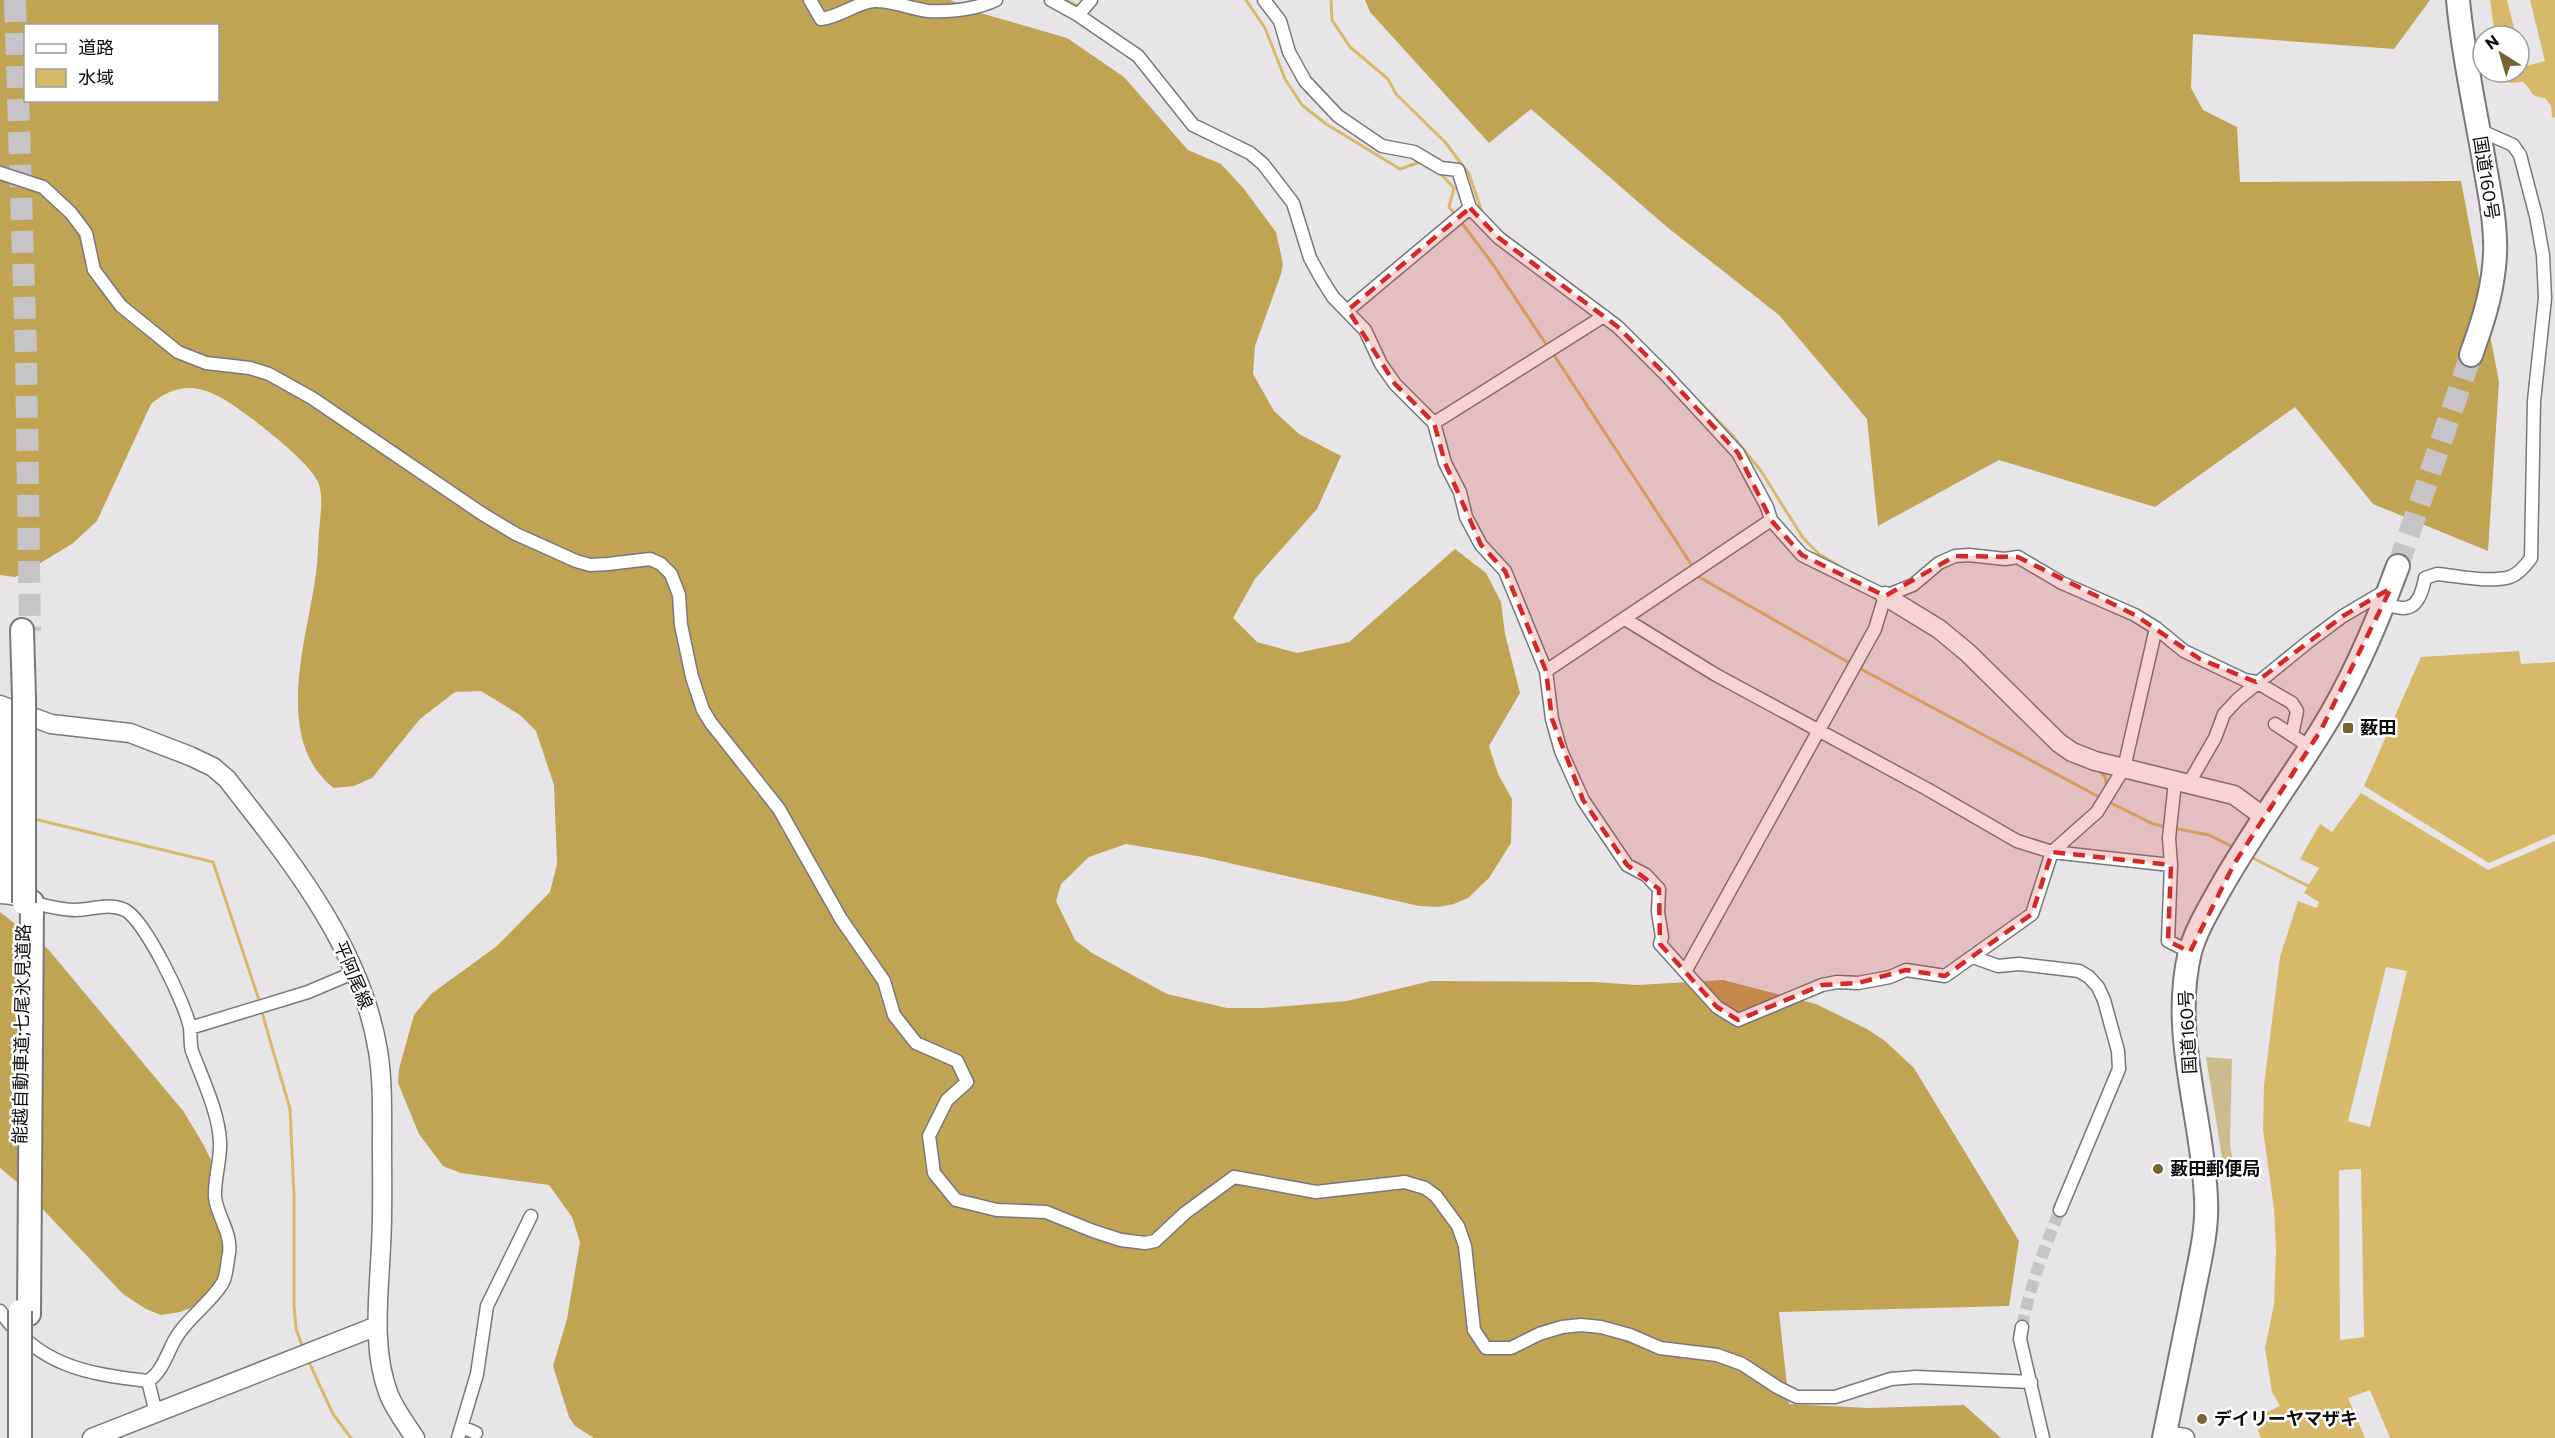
<svg xmlns="http://www.w3.org/2000/svg" width="2555" height="1438" font-family="Commissioner,'Noto Sans JP',sans-serif">
<style>
.green{fill:#cebb8c}
.forest{fill:#c1a354;fill-rule:evenodd}
.water{fill:#d8b96a}
.pier{fill:#e8e5e8}
.lines{fill:none;stroke-linecap:round;stroke-linejoin:round}
.stream{stroke:#d8b96a;stroke-width:3}
.street-tunnel{stroke:#c7c4c7;stroke-width:12;stroke-dasharray:12 6;stroke-linecap:butt}
.highway-tunnel{stroke:#c7c4c7;stroke-width:22;stroke-dasharray:22 11;stroke-linecap:butt}
.street-casing{stroke:#7a777b;stroke-width:15}
.secondary-casing{stroke:#7a777b;stroke-width:21}
.highway-casing{stroke:#7a777b;stroke-width:26}
.street{stroke:#fff;stroke-width:12}
.secondary{stroke:#fff;stroke-width:18}
.highway{stroke:#fff;stroke-width:22}
.highway-bridge-casing{stroke:#7a777b;stroke-width:26;stroke-linecap:butt}
.highway-bridge{stroke:#fff;stroke-width:22}
.marked{fill:#d62828;fill-opacity:0.2;stroke:#d62828;stroke-width:4.5;stroke-dasharray:12 8;stroke-linejoin:round}
.poi-dot{fill:#786433;stroke:#fff;stroke-width:2}
.labels{text-anchor:middle;stroke-width:5;stroke-linejoin:round;paint-order:stroke}
.street-label{font-size:18px;fill:#0c0b0c;stroke:#fff}
.poi-label{font-size:18px;font-weight:bold;fill:#0c0b0c;stroke:#fff;text-anchor:start}
</style>
<rect width="100%" height="100%" fill="#e8e5e8"/>
<path class="green" d="M2206,1057L2232,1059L2230,1144L2234,1168L2224,1170Z"/>
<path class="forest" d="M0,0H950L984,14L1067,38L1124,77L1188,150L1221,164L1244,189L1276,232L1283,264L1281,274L1255,346L1253,374L1274,411L1299,434L1341,456L1317,509L1255,579L1233,618L1257,642L1297,653L1349,642L1455,549L1486,573L1501,602L1505,634L1520,693L1489,746L1498,774L1512,799L1511,843L1489,878L1468,898L1454,904L1438,907L1419,906L1203,857L1126,844L1089,857L1061,884L1056,901L1075,940L1092,953L1167,994L1227,1008H1263L1347,1001L1431,981L1594,982L1637,985L1723,980L1816,1004L1867,1029L1885,1041L1914,1068L2019,1241L2009,1306L1779,1312L1789,1404L1869,1408L1964,1405L2001,1438H594L575,1426L569,1417L553,1366L567,1319L580,1242L572,1217L549,1185L461,1173L443,1166L419,1134L398,1083L399,1069L414,1015L431,994L497,946L550,892L557,864L554,785L536,731L520,715L481,691L455,692L420,719L372,778L354,786L334,788C271,740 308,637 316,573C318,559 318,545 319,532C320,517 324,495 318,482C308,460 251,417 230,403C200,384 178,382 151,404L97,521L72,544L42,562L15,577L0,575ZM26,26H218V100H26Z
M1365,0H2430L2394,49L2193,34L2191,88L2203,110L2237,127L2240,182L2461,181L2499,382L2488,551L2373,504L2295,407L2155,507L1999,460L1878,526L1867,419L1779,315L1667,227L1531,109L1489,143L1370,12Z
M0,912L48,949L184,1112L203,1144L214,1166L228,1252L214,1293L201,1304L180,1312L161,1315L146,1309L123,1294L17,1182L0,1168Z"/>
<path class="water" d="M2490,0H2555V118L2552,117L2551,106L2545,98C2527,96 2534,91 2523,82L2509,83L2505,72H2519V36H2495Z
M2519,651L2521,664L2555,662V1438H2261L2253,1419L2280,1406L2272,1392L2265,1348L2274,1305L2276,1251L2274,1209L2263,1129L2264,1085L2280,957L2298,901L2317,908L2319,902L2304,893L2319,868L2300,859L2320,824L2332,832L2361,793L2421,657Z"/>
<path class="pier" d="M2507,0H2530L2545,61L2523,67L2519,49V36H2516Z
M2364,786L2489,863L2555,834V841L2488,870L2361,793Z
M2386,967L2407,971L2370,1127L2348,1121Z
M2361,1169L2364,1337L2340,1340L2339,1170Z
M2370,1390L2390,1438H2365L2348,1398Z"/>
<g class="lines">
<path class="stream" d="M1066,0L1080,7
M1246,0L1265,28L1285,79L1302,105L1326,124L1400,169L1420,162
M1331,0L1332,20L1350,47L1388,79L1396,94L1445,142L1469,174L1483,215
M1439,172L1454,188L1449,207L1457,217
M1461,222L1492,263L1548,347
M1501,232L1616,318
M1552,352L1693,567
M1684,386L1732,435L1761,471L1803,538L1819,554L1846,570
M1696,573L1699,577L1853,665
M1859,668L2101,798
M2098,769L2105,777L2107,787
M2107,801L2153,824L2167,827
M34,819L213,862L260,1003
M2173,828L2209,835L2235,848
M2249,856L2308,886
M261,1009L290,1109L294,1195V1305L296,1329L303,1348
M308,1360L333,1414L351,1438"/>
<path class="street-tunnel" d="M2022,1327C2030,1286 2044,1249 2060,1210"/>
<path class="highway-tunnel" d="M15,0L26,353L30,631
M2398,566L2471,355"/>
<g class="street-casing">
<path id="street" d="M810,0L821,19C840,17 855,3 874,1C892,0 910,9 928,11C951,12 976,9 996,0
M1051,0L1078,15L1138,56L1193,125L1250,153L1263,164L1293,203L1310,258L1321,278L1333,297L1365,330L1381,364L1395,384L1434,423L1445,463L1460,492L1466,517L1481,545L1505,571L1546,671L1552,719L1561,751L1583,800L1627,865L1646,875L1659,889L1658,912L1662,937L1660,944L1717,1007L1738,1020L1822,985L1837,982L1858,983L1890,977L1906,970L1945,976L2032,914L2052,852L2097,812L2124,768L2156,628
M1264,0L1280,21L1289,52L1305,81L1338,116L1382,146L1414,152L1441,168L1458,170L1470,208L1499,238L1618,327L1667,376L1738,453L1767,507L1771,520L1802,555L1885,596
M1078,15L1091,0
M0,173L43,187L71,213L86,233L94,270L121,306L178,352L206,363L250,368L269,374L312,398L481,513L516,534L576,561L590,565L608,564L650,559L661,564L671,574L679,595L681,625L692,677L703,710L711,723L779,809L841,919L884,981L894,1015L916,1043L957,1061L967,1082L947,1100L929,1136L934,1173L956,1200L997,1210L1046,1212L1093,1231L1121,1240L1145,1243L1155,1241L1185,1213L1234,1177L1316,1192L1405,1182L1425,1188L1436,1196L1458,1226L1465,1246L1474,1330L1486,1348H1511L1539,1334L1562,1327L1581,1325L1601,1327L1630,1335L1660,1348L1717,1355L1742,1364L1777,1387L1797,1397H1835L1891,1379L1916,1377L2031,1382
M1348,310L1470,208
M1434,423L1604,316
M2384,603C2411,615 2420,605 2425,578L2437,574C2459,576 2488,583 2510,577C2519,574 2526,565 2531,558L2534,401L2545,298L2543,255L2536,216L2520,155L2513,145L2479,130
M1625,619L1716,675L1927,789L2017,841L2052,852L2171,865
M1546,671L1771,520
M5,707L6,897
M2175,782L2169,838L2171,865L2168,941L2190,952
M2189,783L2215,738L2224,714L2238,699L2308,642L2343,616L2387,590
M0,897C26,898 50,910 76,910C93,910 107,902 125,910C145,920 186,1005 190,1028C191,1036 190,1044 192,1051C202,1078 219,1113 220,1142C221,1160 214,1179 215,1197C217,1216 232,1233 229,1253C227,1262 227,1277 222,1284C210,1303 189,1317 177,1336C168,1350 163,1372 148,1381C85,1374 38,1365 0,1311
M1973,957L1998,966L2019,964L2079,971L2089,977L2098,987L2104,1000L2118,1051L2119,1069L2060,1210
M1686,970L1875,629L1885,596L1913,585L1939,563L1955,556L1969,555L2005,559L2018,557L2062,583L2135,615L2156,628L2184,651L2245,680L2256,682L2292,703L2297,711L2292,735L2275,724L2310,747
M190,1028L308,992L353,973
M2022,1327L2020,1339L2043,1438
M148,1381L156,1413
M462,1427L476,1433
M458,1438L477,1374L487,1306L531,1216"/>
</g>
<g class="secondary-casing">
<path id="secondary" d="M1885,596L1939,629L1968,653L2059,743L2072,752L2095,761L2234,795L2264,817
M0,705L51,724L130,733L190,756L213,767L227,779C290,860 361,946 378,1051C383,1082 382,1114 382,1146C382,1179 383,1213 381,1246C379,1294 371,1349 389,1395C395,1410 406,1424 415,1438
M2165,1435L2185,1438
M92,1438L377,1326"/>
</g>
<g class="highway-casing">
<path id="highway" d="M2458,0C2463,56 2476,112 2485,167C2491,200 2498,234 2494,267C2491,298 2481,327 2471,355
M22,630L24,698
M29,1314L32,902
M2164,1438C2173,1392 2183,1346 2192,1300C2198,1267 2208,1232 2206,1199C2203,1116 2170,1035 2190,952C2196,930 2209,909 2220,889C2251,834 2288,784 2321,731C2353,680 2377,623 2398,566"/>
</g>
<use href="#street" class="street"/>
<use href="#secondary" class="secondary"/>
<use href="#highway" class="highway"/>
<g class="highway-bridge-casing">
<path id="highway-bridge" d="M24,903V698
M20,1438V1311"/>
</g>
<use href="#highway-bridge" class="highway-bridge"/>
</g>
<path class="marked" d="M1470,208L1499,238L1618,327L1667,376L1738,453L1771,520L1802,555L1885,596L1955,556L2018,557L2135,615L2200,659L2256,682L2343,616L2391,588L2321,730L2234,864L2190,952L2168,941L2171,865L2052,852L2032,914L1945,976L1906,970L1858,983L1822,985L1738,1020L1717,1007L1660,944L1659,889L1627,865L1583,800L1552,719L1546,671L1505,571L1481,545L1445,463L1434,423L1395,384L1348,310Z"/>
<g class="poi-dot">
<rect x="2342" y="722" width="12" height="12" rx="3"/>
<circle cx="2158" cy="1169" r="6"/>
<circle cx="2202" cy="1419" r="6"/>
</g>
<g class="labels">
<g class="street-label">
<text transform="translate(2486 178) rotate(81)" y="6">国道160号</text>
<text transform="translate(353 975) rotate(67)" y="6">平阿尾線</text>
<text transform="translate(2188 1032) rotate(-93)" y="6">国道160号</text>
<text transform="translate(22 1034) rotate(-89)" y="6">能越自動車道;七尾氷見道路</text>
</g>
<g class="poi-label">
<text x="2360" y="734">薮田</text>
<text x="2170" y="1175">藪田郵便局</text>
<text x="2214" y="1425">デイリーヤマザキ</text>
</g>
</g>
<rect x="24" y="24" width="195" height="78" fill="#ffffff" stroke="#9e9d9e" stroke-width="1.5"/>
<rect x="36" y="44" width="30" height="9" fill="#ffffff" stroke="#9e9d9e" stroke-width="1.5"/>
<text x="78" y="54" font-size="18" fill="#0c0b0c">道路</text>
<rect x="36" y="69" width="30" height="18" fill="#d8b96a" stroke="#9e9d9e" stroke-width="1.5"/>
<text x="78" y="84" font-size="18" fill="#0c0b0c">水域</text>
<g transform="translate(2501 54) rotate(323)"><circle r="28" fill="#ffffff" stroke="#9e9d9e" stroke-width="1.5"/>
<path d="M0-4.5L10 22L0 15L-10 22Z" fill="#786433"/>
<text y="-9" font-size="16" font-weight="bold" text-anchor="middle" fill="#0c0b0c">N</text>
</g>
</svg>
